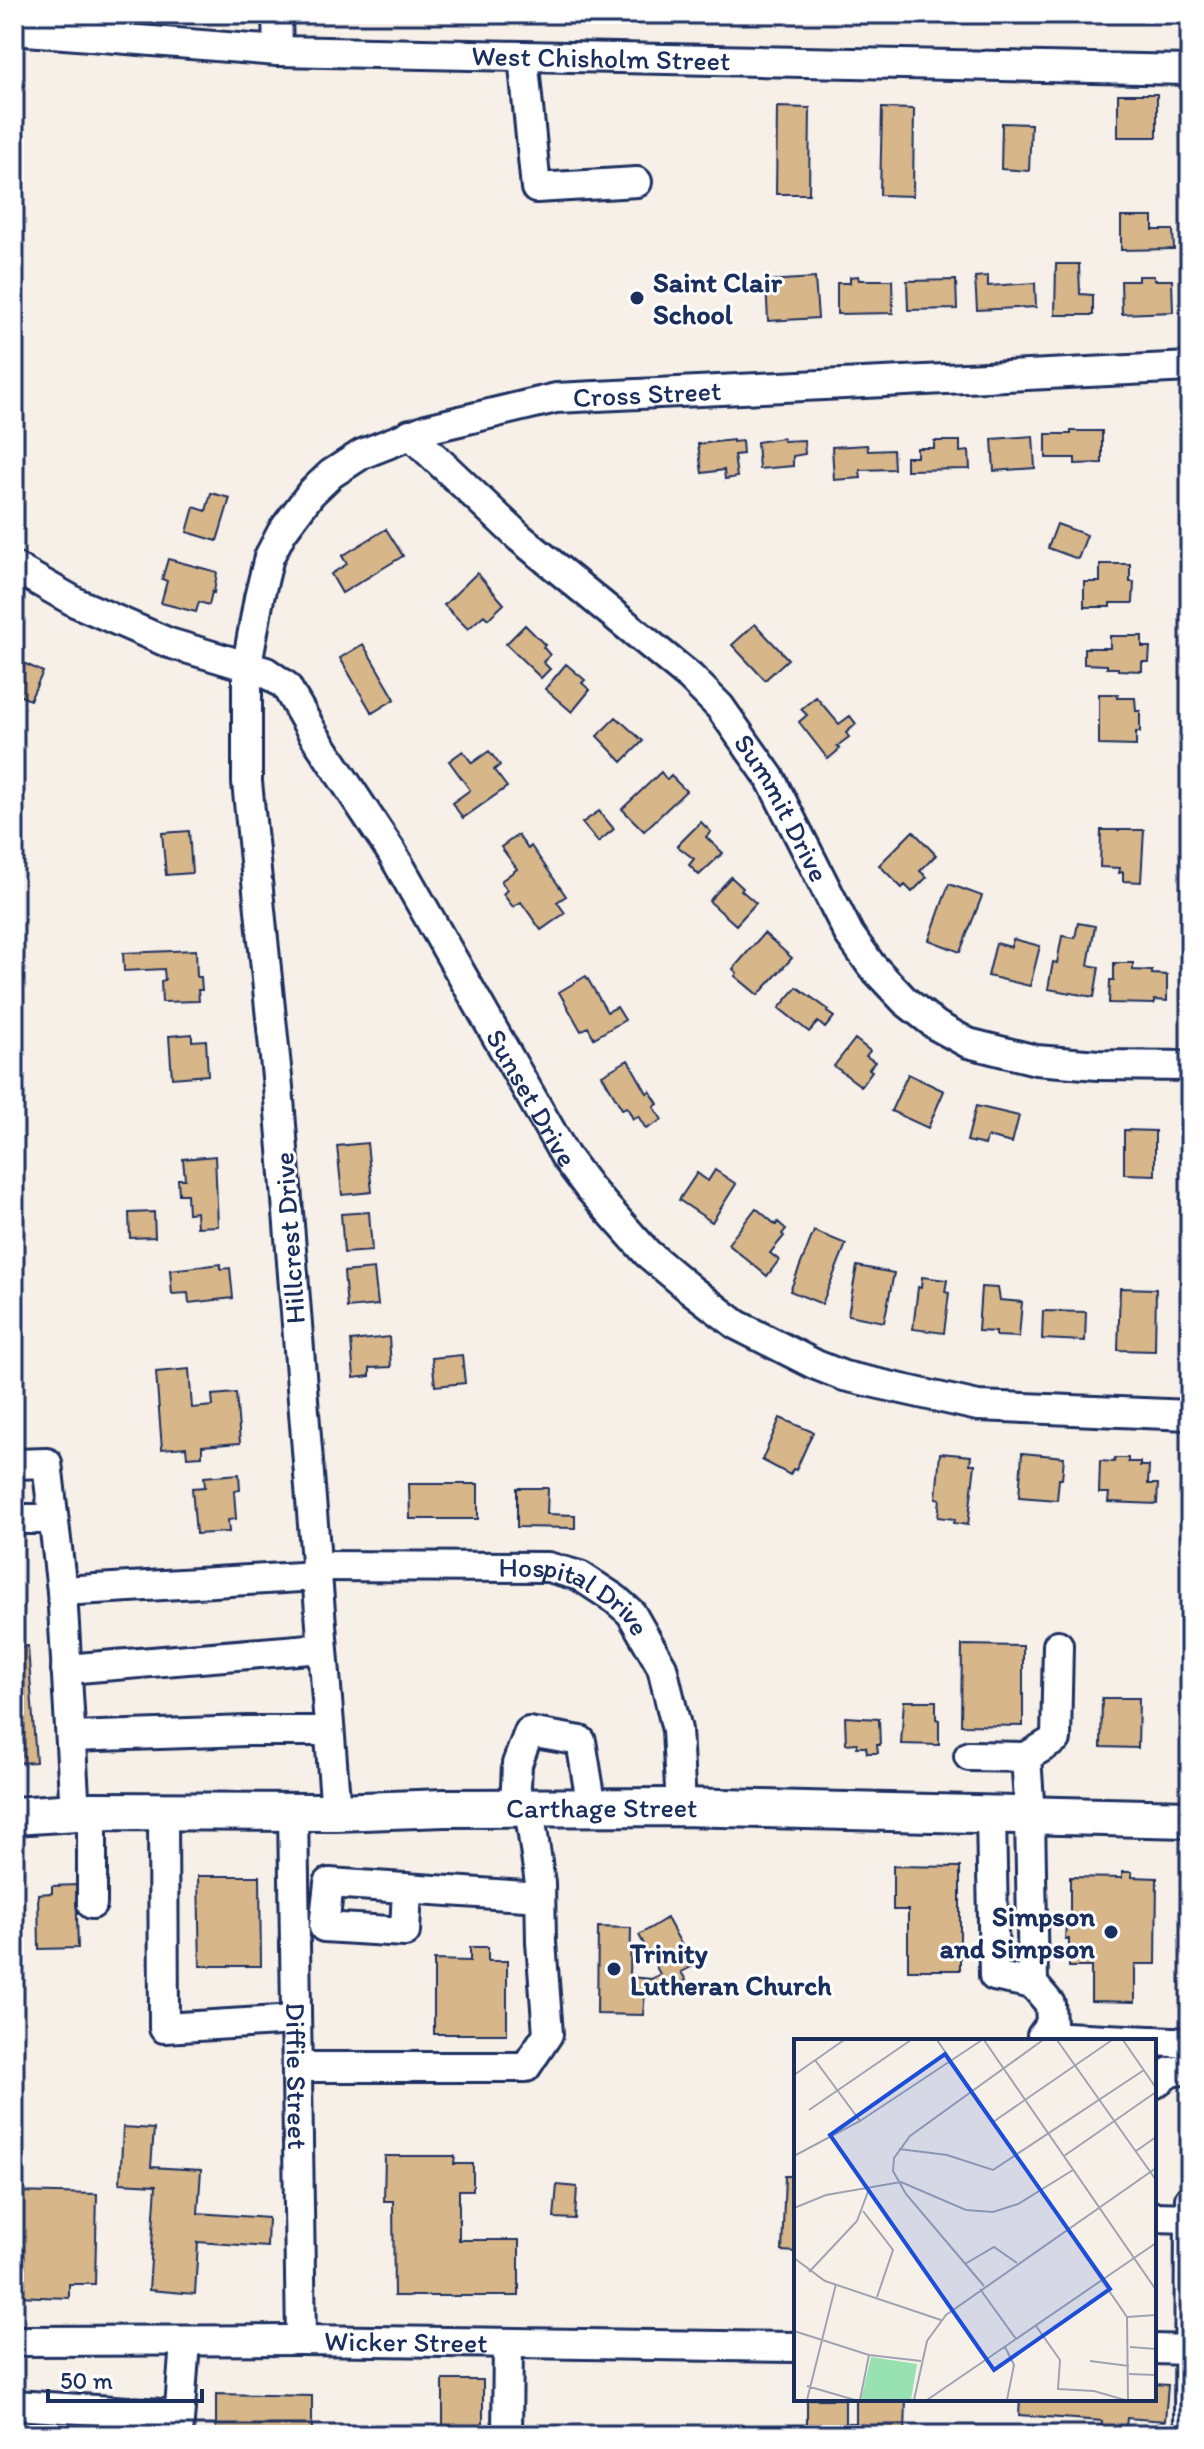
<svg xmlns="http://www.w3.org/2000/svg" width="1204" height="2449" font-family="Itim,sans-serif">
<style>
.building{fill:#d7b68a;stroke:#1b2f5e;stroke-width:2}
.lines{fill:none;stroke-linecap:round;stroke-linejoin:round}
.minor-casing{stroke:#1b2f5e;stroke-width:34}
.major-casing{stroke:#1b2f5e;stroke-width:42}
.minor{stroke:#fff;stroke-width:28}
.major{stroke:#fff;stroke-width:36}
.poi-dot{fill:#1b2f5e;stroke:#fff;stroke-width:3}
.labels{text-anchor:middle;stroke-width:6;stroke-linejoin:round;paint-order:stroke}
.street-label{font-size:28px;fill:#1b2f5e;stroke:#fff}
.poi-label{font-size:28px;font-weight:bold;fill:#1b2f5e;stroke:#fff;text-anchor:start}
.inset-road{fill:none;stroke:#9fa3b1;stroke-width:2}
.view{fill:#1d4ed8;fill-opacity:0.15;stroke:#1d4ed8;stroke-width:4}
.inset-edge{fill:none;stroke:#1b2f5e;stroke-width:4}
</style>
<rect width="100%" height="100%" fill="#f7f0e8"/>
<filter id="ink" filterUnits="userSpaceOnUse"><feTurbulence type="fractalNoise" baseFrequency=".0125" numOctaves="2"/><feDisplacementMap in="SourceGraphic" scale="16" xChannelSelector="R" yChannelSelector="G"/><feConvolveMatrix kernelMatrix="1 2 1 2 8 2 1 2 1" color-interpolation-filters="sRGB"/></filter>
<g filter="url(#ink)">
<path class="building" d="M913,14H935V19H913Z
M1110,14H1156V21H1110Z
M1118,94H1157V137H1118Z
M777,107L810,108L809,194H776Z
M882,108L914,109L913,196L880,195Z
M1002,123L1031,124L1029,171L1001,169Z
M1121,217H1153V230H1173L1174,249L1121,250Z
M1056,264H1079L1080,294L1093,295V315H1055Z
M858,276L859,280H892L893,313L837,314V283H850V277Z
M988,276V286L1035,283L1036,307L977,310L975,277Z
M1138,276H1154V280H1172L1173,312L1122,314L1121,281H1138Z
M815,278L818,318L768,321L766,281Z
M956,280L957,309L908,310L907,281Z
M1071,431H1102V463L1075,464V458H1046V434H1071Z
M1033,436L1035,468L994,471L992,439Z
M783,438V441L804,440L805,454L793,456V466L759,469L757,442Z
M733,440V442L742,441L743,454L734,455L737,477L725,479L724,470L702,473L698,444Z
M934,441H960V452L969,451L970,469L906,470V457H917V448H934Z
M867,445L868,451L893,450L894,469L860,470L861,478L834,480L832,447Z
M211,493L230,498L217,541L187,532L194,507L206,511Z
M1057,524L1087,535L1078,559L1048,548Z
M386,529L403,556L342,593L331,574L347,564L342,556Z
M168,559L217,572L214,593L212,592L209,605L199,602L196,612L161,603L167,581L162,579Z
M1100,564H1130V582H1134L1133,603H1110V607H1084V582H1100Z
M477,573L504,604L488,619L484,615L468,629L444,605Z
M755,624L788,659L765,680L732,645Z
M525,625L545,645L543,647L550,655L543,662L550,669L541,678L506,644Z
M1110,636H1142V647H1150L1149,662H1142V671L1118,670V668H1107V665L1084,664V648H1110Z
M363,644L395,699L372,713L340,658Z
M15,659L43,672L30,700L14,693Z
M566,664L585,680L582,683L590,690L572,712L545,689Z
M1099,694H1118L1117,698H1135L1136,711H1140V732H1136V746L1099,745Z
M816,697L839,724L850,716L856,724L846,733L849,737L837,746L840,749L828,759L799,722L807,715L801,709Z
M616,717L643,741L622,762L597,736Z
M463,751L472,763L489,751L500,765L494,770L507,787L463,818L452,803L470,790L449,761Z
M661,772L667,780L671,776L686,791L644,831L622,809Z
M599,811L614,829L598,842L582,823Z
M701,822L711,832L706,837L723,853L699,875L689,865L694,859L677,846Z
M1101,830H1144L1141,882L1123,881V872L1119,873L1120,868L1100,867Z
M189,831L192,873L166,875L162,833Z
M913,831L936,855L920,871L927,877L912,892L905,885L902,888L879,865Z
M518,835L528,849L531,846L566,896L557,902L565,913L541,930L521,902L513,907L503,894L507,890L501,881L517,869L501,847Z
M731,877L743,888L741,890L756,903L736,925L709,901Z
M949,884L982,896L960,952L929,940Z
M1078,923L1095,926L1088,965L1099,967L1094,997L1048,989L1053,962L1057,963L1062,936L1075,938Z
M764,933L792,958L758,995L735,976L737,973L733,969Z
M1013,939L1040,946L1030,986L988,976L996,943L1011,947Z
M196,950L197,977H201L202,990H198L199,1001L162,1002L161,981L165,980L164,969L124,971L123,953Z
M1114,963H1133V970L1152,971V974L1167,975V1001L1154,1000V1004L1109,1003L1110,980H1114Z
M586,976L607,1012L617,1007L625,1020L594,1038L588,1027L581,1031L559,992Z
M797,987L829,1010L827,1012L834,1017L825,1028L818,1022L809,1032L779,1008Z
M192,1034V1041L206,1040L208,1075L172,1078L169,1036Z
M855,1039L870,1051L866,1056L875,1062L869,1069L872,1071L861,1086L834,1066Z
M628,1060L647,1093L650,1091L658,1104L654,1107L662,1120L646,1129L638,1116L633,1119L627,1107L622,1109L602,1075Z
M908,1074L944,1091L928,1128L891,1111Z
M976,1106L1019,1116L1012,1143L987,1137L985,1145L967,1141Z
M1124,1130L1155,1131V1175L1124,1174Z
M367,1143L372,1192L342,1195L337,1146Z
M215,1156L218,1226L197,1227L196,1212L188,1213L187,1194H179L178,1179H185L183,1159Z
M715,1170L736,1184L712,1222L679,1200L697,1173L708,1181Z
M756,1208L776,1225L778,1222L786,1229L782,1234L784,1236L770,1253L779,1260L767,1276L728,1244Z
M154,1212L155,1237L130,1238L129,1213Z
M369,1212L372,1251L344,1253L341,1214Z
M814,1231L846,1244L822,1304L790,1291Z
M221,1264V1269L230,1268L233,1298L189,1303L188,1293L172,1294L170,1270Z
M857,1266L894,1273L884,1322L848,1315Z
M374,1269L378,1305L347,1308L344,1272Z
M922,1277L947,1280L945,1292L949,1293L944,1333L913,1329L918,1287L921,1288Z
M981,1287L998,1288L1000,1300L1022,1302L1019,1337L996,1336V1332L978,1331Z
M1120,1288L1156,1289L1155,1351L1118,1350Z
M1043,1311L1086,1312L1085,1341L1042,1339Z
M389,1337L391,1367L370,1368V1376L354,1378L351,1341Z
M462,1355L465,1383L435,1386L432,1358Z
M189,1369L192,1408L213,1406L212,1395L236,1393L240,1443L202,1446V1456L187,1457L186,1447L162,1449L156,1372Z
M780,1418L813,1432L796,1470L793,1469L790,1475L762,1460Z
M940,1453L971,1456L970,1464H975L968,1525L954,1523L955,1519L938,1517L940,1499L936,1498Z
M1022,1453L1064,1457L1062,1479H1059L1057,1500L1019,1497Z
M1115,1458H1128V1462H1140V1466H1149L1148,1484H1158L1157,1504L1108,1502L1109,1493H1099L1100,1461L1114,1462Z
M239,1474L240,1490L234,1491L236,1519L228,1520L229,1532L196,1534L192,1488L205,1487L204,1477Z
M409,1484H478V1519H410Z
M517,1488H548L547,1514L575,1515V1528L517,1527Z
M962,1645L1023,1646V1726L961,1725Z
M28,1646L36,1762L14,1763V1647Z
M1102,1698H1139L1138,1748L1101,1747Z
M904,1701H936V1719L939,1720V1745L901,1744Z
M845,1717L879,1719L880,1745H877L878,1753H867L866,1747H857V1743L846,1744Z
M893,1866L960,1867V1970H908V1910H893Z
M1122,1872H1132V1877L1157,1878L1156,1964H1135V2002L1091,2001V1967H1069V1939H1065L1066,1925H1070V1877L1122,1878Z
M198,1876H260L261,1966H200Z
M76,1885L78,1948L39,1949L38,1894L52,1893V1886Z
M667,1918L693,1966L681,1972L686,1980L669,1990L666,1985L661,1987V1996L645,1994L643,2015L597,2014L598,1927L631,1928L630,1977L651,1979L660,1974L639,1935Z
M470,1947H488V1961H507V2034H434V1960L470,1961Z
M123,2127L154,2129L151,2167L201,2170L198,2213L268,2218L267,2247L198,2242L195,2294L149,2290L156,2185L120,2183Z
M385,2156H455L454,2164H473V2190H459V2240H519V2296H394L393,2201H384Z
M785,2176H796V2252L782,2251Z
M557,2185L577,2187L575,2219L554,2218Z
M14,2192L97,2194L95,2284H69V2298L14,2296Z
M443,2380H483V2435H443Z
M1154,2384L1168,2385L1165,2421L1127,2418L1125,2435H1101L1102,2421L1019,2415L1020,2399H1154Z
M216,2394L312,2396V2435H216Z
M807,2399H845V2435H807Z
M856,2399H906L905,2435H848V2423H856Z"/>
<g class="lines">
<g class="minor-casing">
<g id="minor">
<path d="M277,14L278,51"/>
<path id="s1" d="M14,30L278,51L1190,70"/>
<path d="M523,56L536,188L637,182"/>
<path id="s2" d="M410,434L520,538L690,677L720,707L770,778L849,934L871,965L905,1001L937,1026L968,1043L1036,1060L1098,1065L1190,1066"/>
<path id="s3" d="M14,567L77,603L169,643L266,672L286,686L314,735L391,851L565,1156L589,1188L647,1253L690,1289L737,1325L816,1365L844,1376L978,1406L1190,1415"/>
<path d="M14,1464L47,1463L62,1591"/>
<path d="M14,1519H53"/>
<path id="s4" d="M315,1566L548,1567L580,1576L615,1599L631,1613L662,1667L677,1730L681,1807"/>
<path d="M66,1669L322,1648"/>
<path d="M71,1737L247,1731H329"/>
<path d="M969,1756L1026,1757"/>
<path d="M515,1808L517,1764L529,1732L581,1741L592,1808"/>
<path d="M163,1811L164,2028L296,2020"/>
<path id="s5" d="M293,1812L301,2340"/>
<path id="s6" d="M336,1812L278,1087L247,782V665L259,598L269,557L282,532L311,493L331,474L362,454L426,429L556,398L1190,367"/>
<path d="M75,1813L62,1591L317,1576"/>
<path d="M991,1815L994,1976L1033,1984"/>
<path d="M407,1888L405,1932L324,1927L329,1883L540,1897"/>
<path d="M92,1904V1811"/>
<path d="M1042,2036L1150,2041"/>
<path d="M1042,2041V2036L1051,2023L1050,2004L1033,1984L1030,1816L1026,1757L1056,1739L1058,1645"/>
<path d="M1154,2041L1190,2043"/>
<path d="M297,2067H526L548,2034L541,1942L540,1883L529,1808"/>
<path d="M1154,2084L1170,2072L1190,2069"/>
<path d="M1154,2217L1190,2218"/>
<path id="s7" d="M14,2341L301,2340L796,2347"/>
<path d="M1154,2349L1190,2350"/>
<path d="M14,2405L179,2415"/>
<path d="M178,2435L185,2342"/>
<path d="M507,2435L508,2343"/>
<path d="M1189,2435L1190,2199"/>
</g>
</g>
<g class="major-casing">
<g id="major">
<path id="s8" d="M14,1816L92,1811L336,1812L444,1808L681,1807L1190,1819"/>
</g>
</g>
<use href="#minor" class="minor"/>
<use href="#major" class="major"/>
</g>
</g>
<g class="poi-dot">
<circle cx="637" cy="298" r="8"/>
<circle cx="1111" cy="1932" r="8"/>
<circle cx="614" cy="1969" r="8"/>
</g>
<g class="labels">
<g class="street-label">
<text dy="10" stroke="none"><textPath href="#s1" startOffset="588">West Chisholm Street</textPath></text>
<text dy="10" stroke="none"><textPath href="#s6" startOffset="1696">Cross Street</textPath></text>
<text dy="10" stroke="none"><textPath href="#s2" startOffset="532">Summit Drive</textPath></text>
<text dy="10" stroke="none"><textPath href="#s3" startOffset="778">Sunset Drive</textPath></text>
<text transform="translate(289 1238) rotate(-94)" y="10">Hillcrest Drive</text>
<text dy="10" stroke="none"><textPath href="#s4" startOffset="268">Hospital Drive</textPath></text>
<text dy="10" stroke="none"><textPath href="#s8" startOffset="588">Carthage Street</textPath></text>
<text dy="10" stroke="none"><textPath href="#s5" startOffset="264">Diffie Street</textPath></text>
<text dy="10" stroke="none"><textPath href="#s7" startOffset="392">Wicker Street</textPath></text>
</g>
<g class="poi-label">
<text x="653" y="292">Saint Clair<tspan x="653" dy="32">School</tspan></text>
<text x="1095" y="1926" text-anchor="end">Simpson<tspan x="1095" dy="32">and Simpson</tspan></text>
<text x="630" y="1963">Trinity<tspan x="630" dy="32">Lutheran Church</tspan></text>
</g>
</g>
<g transform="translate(794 2039)">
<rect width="362" height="362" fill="#f7f0e8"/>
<path d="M77,318L123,325L117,361H67Z" fill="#98e2b2"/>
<path class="inset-road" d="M143,1L333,278L334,361M190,1L362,251M263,1L362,141M329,1L362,49M21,21L66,82M0,36L50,1M15,71L117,1M199,83L318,1M105,110L153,116L199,131L350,31M342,112L362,98M0,117L66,82L188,1M270,117L362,53M0,169L32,156L107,143L172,171L199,173L224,165L279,131M69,172L99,211L83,258M0,219L31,242L147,281M171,225L200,208L223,224M15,233L63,182L75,150M190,247L112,155L99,132L100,119L116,97L249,1M186,250L222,300M333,278L362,276M242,287L266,321L264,350L300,352L331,361M0,292L75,316L127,322M211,308L220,326L213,361M336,308L362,310M296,322L335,327M335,335L362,336M13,347L61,361M13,361L42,245M66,361L75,316M120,361L133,302L152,276L362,129M133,361L362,204"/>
<path class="view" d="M151,15L316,250L200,331L36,96Z"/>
<rect width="362" height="362" class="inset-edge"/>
</g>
<rect width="1204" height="2449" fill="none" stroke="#fff" stroke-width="48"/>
<rect x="24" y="24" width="1156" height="2401" fill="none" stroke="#1b2f5e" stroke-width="3" filter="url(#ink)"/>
<path d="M48 2389v12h154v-12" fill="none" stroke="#1b2f5e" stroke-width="4"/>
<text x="60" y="2389" font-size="24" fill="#1b2f5e" stroke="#ffffff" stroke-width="6" paint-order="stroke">50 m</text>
</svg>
